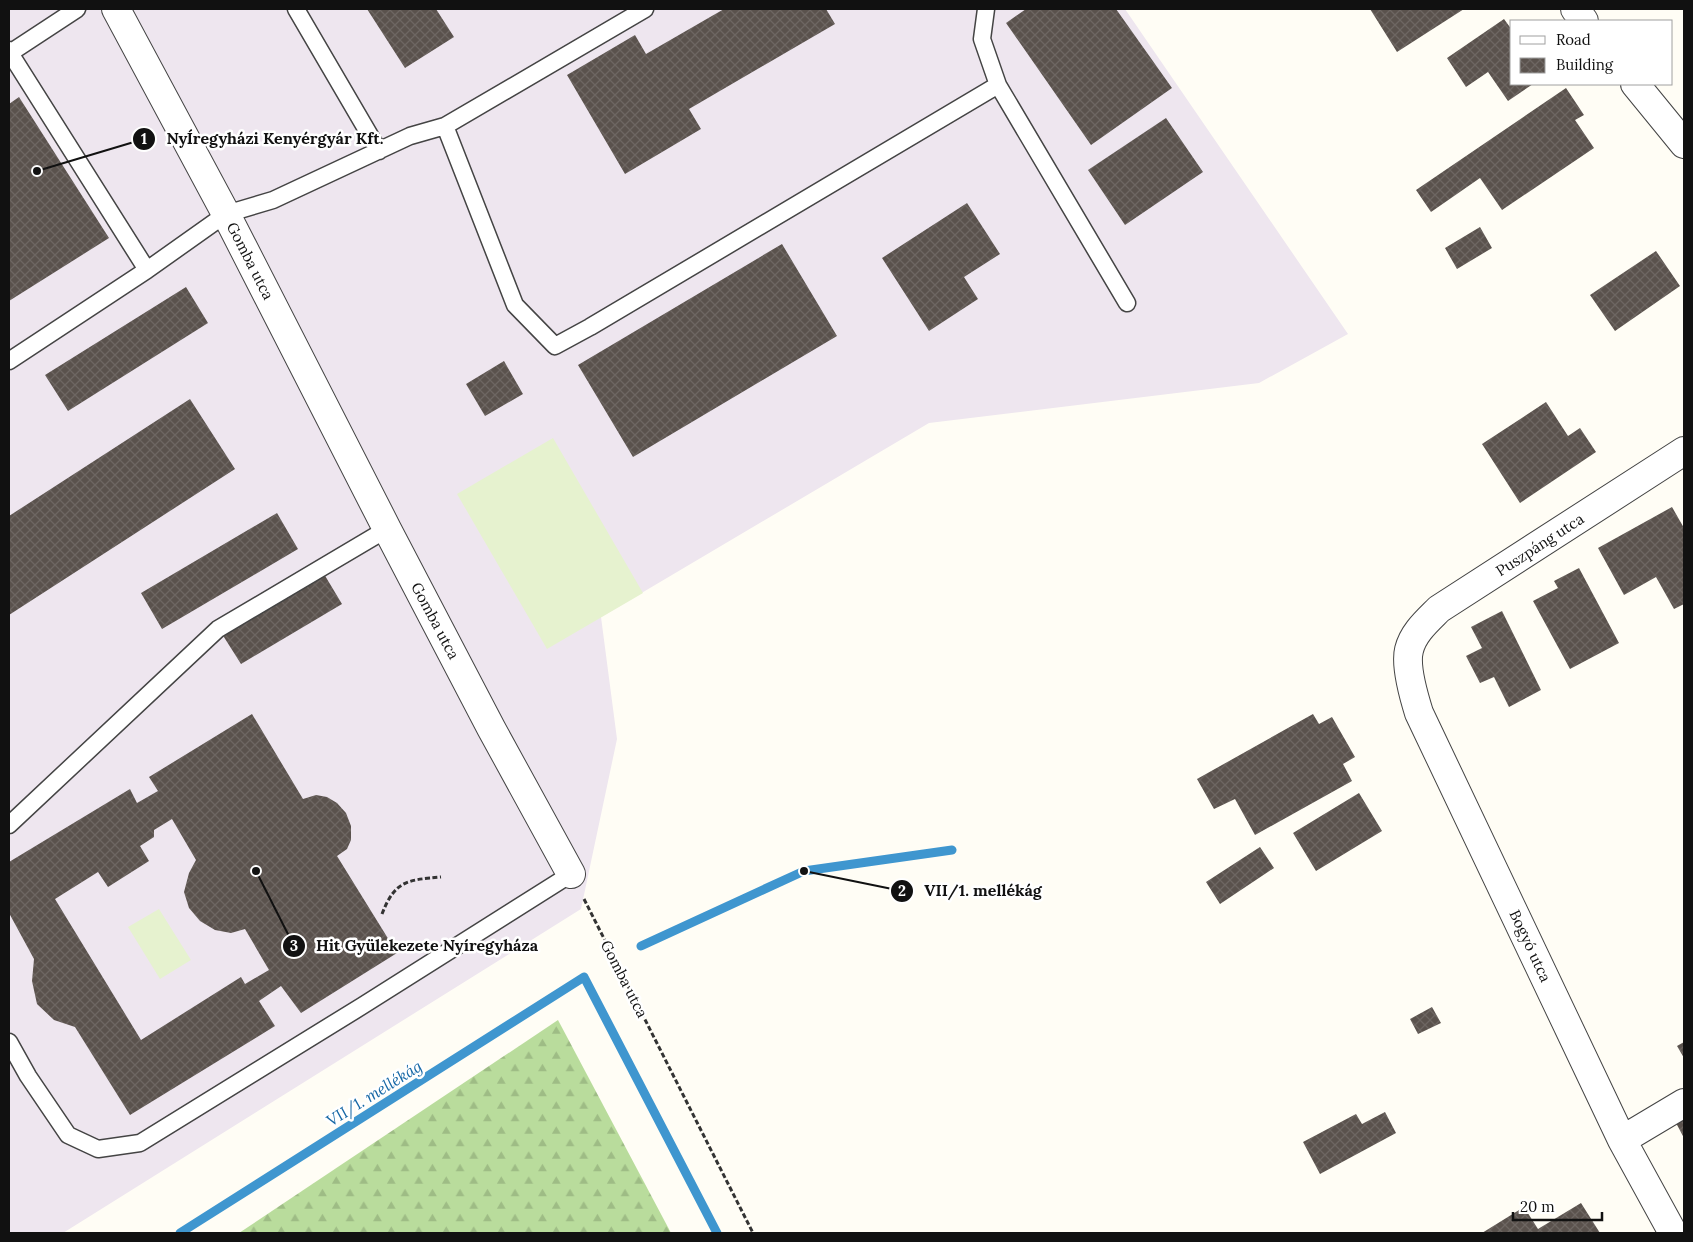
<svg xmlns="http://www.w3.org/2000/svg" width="1693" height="1242" font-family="Lora,serif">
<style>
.industrial{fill:#eee6ef}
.forest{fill:url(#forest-firs)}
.pitch{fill:#e6f2cf}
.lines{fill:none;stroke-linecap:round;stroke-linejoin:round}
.stream{stroke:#3f96cf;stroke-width:9}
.building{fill:url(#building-cross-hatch);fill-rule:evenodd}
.service-casing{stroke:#444;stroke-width:19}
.minor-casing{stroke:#444;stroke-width:30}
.path{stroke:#333;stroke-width:3;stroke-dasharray:5 2.5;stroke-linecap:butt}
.service{stroke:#fff;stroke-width:16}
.minor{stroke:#fff;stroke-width:28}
.labels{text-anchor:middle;stroke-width:5;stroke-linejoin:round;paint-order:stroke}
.street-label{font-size:15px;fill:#111;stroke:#fff}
.water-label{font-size:16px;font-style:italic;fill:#1768a6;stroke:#fff}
.leader{fill:none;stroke:#111;stroke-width:2}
.callout-dot{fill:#111;stroke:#fff;stroke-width:2}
.mark-label{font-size:15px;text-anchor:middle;font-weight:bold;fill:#fff}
.callout-label{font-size:16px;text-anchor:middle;font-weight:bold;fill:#111;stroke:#fff;stroke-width:5;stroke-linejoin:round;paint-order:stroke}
</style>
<defs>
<pattern id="forest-firs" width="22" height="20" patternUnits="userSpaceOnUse" patternTransform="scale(1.25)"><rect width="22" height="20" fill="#b9dc9c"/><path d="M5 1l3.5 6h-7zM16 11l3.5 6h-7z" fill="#9ebc85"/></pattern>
<pattern id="building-cross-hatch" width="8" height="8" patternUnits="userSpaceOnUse" patternTransform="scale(1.25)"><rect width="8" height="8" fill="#5a524d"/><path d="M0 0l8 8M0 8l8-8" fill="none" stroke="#6d6662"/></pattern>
</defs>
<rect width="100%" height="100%" fill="#fffdf5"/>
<path class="industrial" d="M9,9H1125L1348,334L1259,383L929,423L601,617L617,739L581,909L63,1233H9Z"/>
<path class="forest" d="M558,1020L671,1233H239Z"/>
<path class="pitch" d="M553,438L643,593L547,649L457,494Z
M159,909L191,960L160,979L128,927Z"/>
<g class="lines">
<path class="stream" d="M641,946L804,871L952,850
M180,1233L584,977L717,1233"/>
</g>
<path class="building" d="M367,9H436L454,37L405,68Z
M724,9H826L835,24L689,109L701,129L625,174L567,75L635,35L646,54Z
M1026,9H1116L1172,88L1091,145L1006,23Z
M1370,9H1464L1397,52Z
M1504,19L1512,30V84H1533L1508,101L1488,72L1466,87L1447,58Z
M1566,88L1584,115L1575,120L1594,148L1502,210L1480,178L1431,212L1416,190Z
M19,97L109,238L9,301V104Z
M1166,118L1203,172L1125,225L1088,170Z
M967,203L1000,254L964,277L978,299L929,331L882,258Z
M1480,227L1492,248L1457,269L1445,248Z
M782,244L837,336L633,457L578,365Z
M1656,251L1680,286L1615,331L1590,295Z
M186,287L208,323L68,411L45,375Z
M504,361L523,394L485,416L466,384Z
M190,399L235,469L9,615V516Z
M1546,402L1568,436L1580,428L1596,452L1520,503L1482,444Z
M1672,507L1684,528V604L1674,609L1656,577L1624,595L1598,548Z
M277,513L298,549L162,629L141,593Z
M1579,568L1619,643L1570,669L1533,601L1558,588L1554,581Z
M324,574L342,604L241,664L222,634Z
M1502,611L1541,690L1509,707L1494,677L1480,683L1466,656L1482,648L1471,627Z
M252,714L303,799L316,795L327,797L337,803L346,813L351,826V840L347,849L337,856L397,953L301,1013L281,986L259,1001L275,1026L130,1115L75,1027L54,1020L37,1004L32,981L34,959L9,913V862L130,789L137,803L158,791L149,777ZM172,819L196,860L189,873L184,892L189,908L200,921L215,930L231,933L245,929L269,970L245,984L241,977L141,1040L55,899L98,872L108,887L149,861L140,846L154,837V830Z
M1313,714L1319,724L1332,717L1355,757L1343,764L1352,781L1255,835L1235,799L1214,809L1197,779Z
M1359,793L1382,831L1316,871L1293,833Z
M1260,847L1274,868L1220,904L1206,882Z
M1432,1007L1441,1023L1418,1034L1410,1019Z
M1684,1042V1058L1677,1046Z
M1385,1112L1396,1133L1320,1174L1303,1142L1356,1114L1362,1124Z
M1684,1119V1138L1676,1123Z
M1581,1203L1600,1233H1482L1524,1207L1538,1229Z"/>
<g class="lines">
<g class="service-casing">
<path id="service" d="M296,9L379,151
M986,9L982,39L998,85L1127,303
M9,50L10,53L77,9
M10,53L147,270
M445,126L515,305L555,346L590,327L998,85
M9,361L147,270L226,214L273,200L410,136L445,126L645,9
M9,825L218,629L387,529
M9,1042L28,1076L68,1135L98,1149L140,1143L362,1006L571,874"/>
</g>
<g class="minor-casing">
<path id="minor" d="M116,9L226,214L387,529L491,728L571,874
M1575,9L1584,21
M1635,84L1684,144
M1622,1140L1684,1103
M1673,1233L1622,1140L1419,713C1414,697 1405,666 1409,650C1413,633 1427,621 1439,609L1684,451"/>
</g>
<path class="path" d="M584,899L753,1233
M382,914C395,880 408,880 441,877"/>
<use href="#service" class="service"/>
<use href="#minor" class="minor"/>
</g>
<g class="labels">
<g class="street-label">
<text transform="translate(250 261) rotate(63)" y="5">Gomba utca</text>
<text transform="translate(1540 545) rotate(-33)" y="5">Puszpáng utca</text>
<text transform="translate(435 621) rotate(62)" y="5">Gomba utca</text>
<text transform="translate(1530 946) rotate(65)" y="5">Bogyó utca</text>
<text transform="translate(624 979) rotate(63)" y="5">Gomba utca</text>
</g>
<g class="water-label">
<text transform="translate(374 1093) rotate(-32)" y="6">VII/1. mellékág</text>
</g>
</g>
<path class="leader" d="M37 171L144 139M804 871L902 891M256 871L294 946"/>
<g class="callout-dot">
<circle cx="37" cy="171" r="5"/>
<circle cx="804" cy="871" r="5"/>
<circle cx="256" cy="871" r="5"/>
<circle cx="144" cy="139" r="12"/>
<circle cx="902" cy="891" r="12"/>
<circle cx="294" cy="946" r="12"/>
</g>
<g class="mark-label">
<text x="144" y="144">1</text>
<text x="902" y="896">2</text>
<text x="294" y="951">3</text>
</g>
<g class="callout-label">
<text x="275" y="144">NyÍregyházi Kenyérgyár Kft.</text>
<text x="983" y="896">VII/1. mellékág</text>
<text x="427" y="951">Hit Gyülekezete Nyíregyháza</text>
</g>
<rect width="1693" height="1242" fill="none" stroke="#111111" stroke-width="20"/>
<rect x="1510" y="20" width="162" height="65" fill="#ffffff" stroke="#a0a0a0"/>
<rect x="1520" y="36" width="25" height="8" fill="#ffffff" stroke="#a0a0a0"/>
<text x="1556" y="45" font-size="15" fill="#111111">Road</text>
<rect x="1520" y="58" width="25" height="15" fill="url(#building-cross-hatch)" stroke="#a0a0a0"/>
<text x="1556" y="70" font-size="15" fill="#111111">Building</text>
<path d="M1513 1212v8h89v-8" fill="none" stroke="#111111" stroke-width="2.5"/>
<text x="1520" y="1212" font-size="15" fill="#111111" stroke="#ffffff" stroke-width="4" paint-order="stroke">20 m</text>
</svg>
